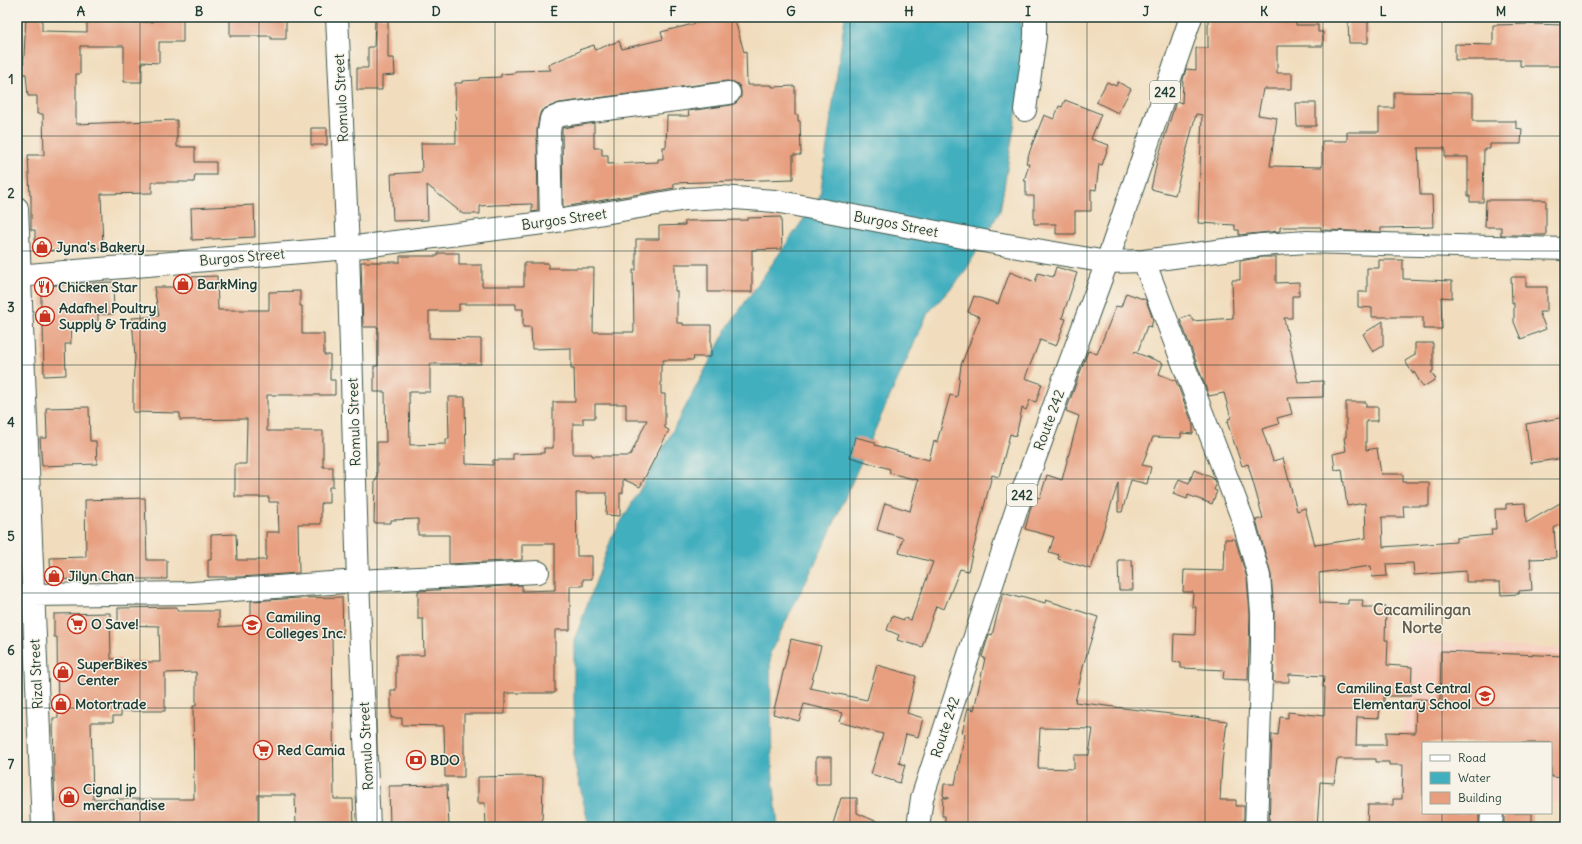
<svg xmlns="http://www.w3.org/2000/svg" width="1582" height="844" font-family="Delius,sans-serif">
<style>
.built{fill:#f6d2c3}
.water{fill:#42afbf;stroke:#30767a}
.building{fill:#e79f7f;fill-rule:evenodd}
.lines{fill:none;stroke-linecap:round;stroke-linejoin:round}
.minor-casing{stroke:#3e5549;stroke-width:24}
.major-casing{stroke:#3e5549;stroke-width:24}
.minor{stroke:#fff;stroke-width:22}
.major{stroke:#fff;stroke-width:22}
.grid{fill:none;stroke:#1f3d34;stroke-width:1;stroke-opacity:0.55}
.labels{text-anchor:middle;stroke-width:3;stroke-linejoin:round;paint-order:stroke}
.shield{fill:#f7f3e8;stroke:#60746a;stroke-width:1}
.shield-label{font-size:13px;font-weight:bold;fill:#1f3d34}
.street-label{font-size:14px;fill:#1f3d34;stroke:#f7f3e8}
.poi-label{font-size:14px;font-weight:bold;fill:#1f3d34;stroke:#f7f3e8;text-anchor:start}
.quarter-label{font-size:16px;font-weight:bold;fill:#655f4e;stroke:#f7f3e8}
.neatline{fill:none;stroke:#1f3d34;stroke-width:1.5}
.grid-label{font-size:13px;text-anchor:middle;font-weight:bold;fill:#1f3d34}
</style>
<rect width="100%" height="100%" fill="#f7f3e8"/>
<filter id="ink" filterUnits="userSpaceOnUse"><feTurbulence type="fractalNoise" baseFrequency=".025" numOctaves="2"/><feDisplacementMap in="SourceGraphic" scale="8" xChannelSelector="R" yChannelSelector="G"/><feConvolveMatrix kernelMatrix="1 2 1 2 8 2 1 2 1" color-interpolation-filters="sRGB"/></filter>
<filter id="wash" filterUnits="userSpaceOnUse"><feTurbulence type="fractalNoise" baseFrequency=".012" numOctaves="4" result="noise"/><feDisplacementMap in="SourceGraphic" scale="16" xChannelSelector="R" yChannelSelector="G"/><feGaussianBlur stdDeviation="0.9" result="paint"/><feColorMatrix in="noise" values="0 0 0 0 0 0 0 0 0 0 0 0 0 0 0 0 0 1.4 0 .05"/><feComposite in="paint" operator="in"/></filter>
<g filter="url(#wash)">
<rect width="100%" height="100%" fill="#f1ddbd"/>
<path class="built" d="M1408,641L1565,649V803L1551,802V743H1423V796L1399,794Z"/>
<path class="water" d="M845,17H1019L1028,44L1000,211L963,275L928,313L885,407L826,541L770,653L772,768L778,827H589L574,760V641L612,537L655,464L729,325L820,196Z"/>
<g id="blocks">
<path class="building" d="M26,17H42V31L87,32V17H124V22H153V17H183V42H159V63L142,62V82H124V46H80V74H76V124L177,120V147H195V162H216V175H195L194,182H152V193L101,194L103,248L35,251V230H31V195H30L28,155H44L43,114H37V96H28L26,74H23Z
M230,17H286V39H271V36H230Z
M375,17H388V58H394L395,75L382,76V90H357V68H368V47H374Z
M709,17H734L744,52L746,51L747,85H772V87L795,86V115H798V121H800L801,155H793V179L674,183V188L563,207L562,128L594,123V148H602V155H608V164L658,162V159H663V147H666L667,116H689L688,111L731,105L736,103L741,97V91L739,85L734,82L727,81L559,103L546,108L541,111L539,117L537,130L538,211L532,212V204L495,205L480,206V214H463L427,185L428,220L393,221L391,174L422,172L421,143H456L455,83H462V81L479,80V78L501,77V74L515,73V71L551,70L548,65L580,51L579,50L594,45L595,50L619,41L622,49L663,39L661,32L709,20Z
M1208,17H1296V25H1318V32H1323V46H1277V73H1292V89H1263L1258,115L1277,118L1270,166L1322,167V141H1347V132H1379V108H1394V92L1473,93V121H1516V128L1522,129L1521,144H1490V149H1484L1483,202H1470V196H1468V157H1445V148H1418L1420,195H1432L1433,227L1381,228V232L1321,230V227H1280V231L1239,235V230H1235V225L1198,223L1202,115L1196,114L1175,195L1151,189L1157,161L1172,114L1176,101L1182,103L1183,80L1186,69L1196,70V48H1208Z
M1348,21H1368V43H1349Z
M1532,24L1565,25V66H1520V60H1455V44L1493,45V25Z
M1107,82L1116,86L1118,82L1131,89L1118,113L1096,102Z
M1065,100L1101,114L1091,139L1109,145L1102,165L1099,164L1096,190L1091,189V211H1075V234H1056V224H1034V196H1026V181H1024L1029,164L1026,163L1032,145L1044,115L1054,119L1059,106L1062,107Z
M1296,103H1316V126H1297Z
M311,128H327V145H311Z
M1486,200H1546V235H1501V227H1485Z
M254,205L255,237L192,240L191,208Z
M781,217L782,249L752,250V292H708V264H675V291H677V323H683V325H711V357H693L694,360H663V364H661V394H665V428L669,430L640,487L623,479V493H620V516L606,515L607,493H576L577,556H592V579H583V586H570V630H555V693H505V714H464V777H445L444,726L402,725V718H391V690H396V655H424L423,619H418V591L522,585V591L555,590V544H522V560L449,564V535H418V519L391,520V523H374L375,480H377V442H386L385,392H374V366H378V327H363L361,262H400V256H438V253H459V265H482V286H524V263H548V268H594L593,332H634L633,270H636V239H659V226L685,225V221L748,220V218ZM459,304H516V309H523V327H531L532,349L571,348V369H574L575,402H553V448H544V453L513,454V460H493V465L466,464L465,397H448L449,439H446V444L410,445L409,392H430V364H481V339L429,338V311H459ZM595,404H626V420H647L630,456H592V454H573V424H583V418H595Z
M1262,257H1276V283L1299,282V296H1292V318H1284L1298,382L1323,381V397L1288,398L1292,414L1277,418L1279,424L1262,429L1273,461L1283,458L1297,511L1305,508L1315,545L1366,538L1365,503L1347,506L1342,469L1335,470L1333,454L1346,451L1344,438L1346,437V402H1366V407H1378V421H1366V450L1377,448L1381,474H1403V482H1429V506H1403L1404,517H1382L1383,547L1456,542V538L1492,535L1491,529H1496L1495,509H1506V504L1525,503L1526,523L1560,503L1565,512V522L1554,528L1556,558L1530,559L1532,590L1519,591V594L1501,595L1500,582H1466V571L1414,575L1413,563L1386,564L1387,576L1372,577L1371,566L1319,573L1320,603L1348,604V600H1363L1362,607H1386L1385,640H1388L1387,665L1412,667L1411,696H1384V704H1380L1379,718L1357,717L1356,745H1386V732L1415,733L1416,699L1440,700L1441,651L1565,656V778L1551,777V743H1423V813H1479V827H1396V825H1367L1368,805H1393V799H1402L1403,765H1389V762H1376V759H1337L1334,783L1320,782L1317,827H1269L1272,734L1278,735L1280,717L1288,718V712L1324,716L1325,687H1323L1324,676L1289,674V682H1273L1274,613L1271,575L1256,520L1263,518L1248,464L1242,466L1227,422L1229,421L1228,419L1231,418L1224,393L1209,396L1180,319L1190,315L1193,321L1233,318L1232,280H1240V261Z
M1379,260H1403V279L1452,281V298L1441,297L1442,329H1423V317H1372V308L1358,307V292H1367V268H1379Z
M1056,267L1077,273L1062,318L1066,319L1056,346L1040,340L1025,378L1042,384L1036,402L1030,400L1026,410L1022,408L1016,436L1010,434L999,477L992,475L968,571L960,569L944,609L936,606L922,647L897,640L899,635L887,630L892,616L904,620V618L911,620L933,562L899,553L903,538L877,530L885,503L910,511L918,480L889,473L890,469L850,457L855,437L875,442V445L929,460L934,441L937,442L950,395L957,397L961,365L980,317L968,312L974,296L998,304L1010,272L1035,282L1038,273L1053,277Z
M217,276L218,310H269V292L300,291V306H302V334H324V355H330V380H335V395H267V431H323V467H333V487H329V503H321V524H298L299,573L240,577H208V560H211V535L236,534L237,560H266V532H279L278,502H269V497H235V464H246L247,419L180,420V413L133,412V386L135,357L132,318L159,316L154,287H190L189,277Z
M1511,277H1526V287H1547V312H1539L1546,329L1521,339L1514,322V303H1512Z
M113,282L114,314H98V324H70L71,344H65L66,375L44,376L43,320H41V286Z
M1126,293L1146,300L1153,320L1151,327L1147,326L1138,351L1134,352L1163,363L1159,374L1176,381L1193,425V434L1181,433V438L1153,437L1142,465L1151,467L1147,484L1131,480L1122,512H1118V483L1091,569L1058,559L1059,555L1049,552L1054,537L1025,529L1034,496L1040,498L1047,475L1062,480L1079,416L1066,411L1088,351L1097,354L1116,306L1121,307Z
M1383,321V346L1373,352L1363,334Z
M1415,343H1433V371L1431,372L1436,379L1423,387L1414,372L1413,374L1405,361L1415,355Z
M89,407L90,441H96L97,464L42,466L40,438H47L46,408Z
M1565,417V458L1531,463L1526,424Z
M1194,470L1213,478L1216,485L1214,490L1217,491L1212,504L1188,495L1187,499L1173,494L1179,479L1189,483Z
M145,498L147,560H167V579H130V578L106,579V578L51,580L50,558L86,557L85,500Z
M1225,539H1235L1247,578L1250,614L1248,680L1223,679L1224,670L1181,668V663L1173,662L1174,634L1195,635L1196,607H1192L1193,592H1183L1184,570L1224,571Z
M1118,560H1132L1133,590H1119Z
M1003,593L1020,598L1021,596L1045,603L1046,600L1098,617L1084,663L1075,702L1227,721L1222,762L1220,800H1236V806H1244V827H1010L973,823V827H945V816H942L943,798H949L943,796L944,784H955L965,734L962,733L968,708L974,710L985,658L982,657L989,634L992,635ZM1040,728L1093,729L1089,755H1074V769L1038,768Z
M342,597L343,635H332L334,799H353L354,827H296L295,795H258V827H55L53,718H58L57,637H54V614L110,613L111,659H121V662H160L159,626L118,625V608L177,607V611H219V627L251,625V601L299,598ZM196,672V706H193L194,799H93L91,722H113V716H121V711H165V673Z
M791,639L821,646L810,688L867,700L877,665L916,676L907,713L923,718L918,737L906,734L899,763L905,765L900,783L871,774L883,734L839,722L842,713L804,704L799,721L773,714Z
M816,757H831V784H816Z
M527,776L543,777L542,827H486L485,803H478V777Z
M447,785L449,827H390L389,786Z
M841,798H857V813L889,827H832Z
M1504,813H1532V827H1504Z"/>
</g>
</g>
<g filter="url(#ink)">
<use href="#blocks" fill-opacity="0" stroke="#3e5549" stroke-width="1"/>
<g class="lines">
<g class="minor-casing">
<path id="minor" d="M337,17L348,248L358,581L369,827
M1025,110L1035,37V17
M17,208L43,827
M551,222L549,132L551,119L561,115L729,93
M1144,261L1243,520L1259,576L1262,613V651L1256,827
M17,276L348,248L551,222L686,199L721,197L775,201L989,242L1107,262L1144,261L1261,245L1307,242L1565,249
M32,595L193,593L358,581L538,572
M1491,827L1492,813"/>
</g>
<g class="major-casing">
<path id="major" d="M918,827L922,798L1022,493L1107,262L1191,17"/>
</g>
<use href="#minor" class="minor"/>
<use href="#major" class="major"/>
</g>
</g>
<path class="grid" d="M140,17V827M259,17V827M377,17V827M495,17V827M614,17V827M732,17V827M850,17V827M968,17V827M1087,17V827M1205,17V827M1323,17V827M1442,17V743M17,136H1565M17,251H1565M17,365H1565M17,479H1565M17,593H1565M17,708H1565M1442,813V827"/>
<defs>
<g id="shop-ring" transform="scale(1)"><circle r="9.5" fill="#f7f3e8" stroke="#c8321e" stroke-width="1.5"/><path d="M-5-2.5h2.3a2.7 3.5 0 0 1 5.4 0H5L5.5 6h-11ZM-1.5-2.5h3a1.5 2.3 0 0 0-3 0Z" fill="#c8321e"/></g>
<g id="restaurant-ring" transform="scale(1)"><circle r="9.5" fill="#f7f3e8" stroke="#c8321e" stroke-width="1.5"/><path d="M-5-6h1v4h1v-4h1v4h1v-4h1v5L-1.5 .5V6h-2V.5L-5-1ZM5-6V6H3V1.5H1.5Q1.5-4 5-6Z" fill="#c8321e"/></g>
<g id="supermarket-ring" transform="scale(1)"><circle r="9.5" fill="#f7f3e8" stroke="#c8321e" stroke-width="1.5"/><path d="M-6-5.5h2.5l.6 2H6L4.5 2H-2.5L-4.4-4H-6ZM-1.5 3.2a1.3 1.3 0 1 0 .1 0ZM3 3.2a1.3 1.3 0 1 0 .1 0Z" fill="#c8321e"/></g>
<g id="school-ring" transform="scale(1)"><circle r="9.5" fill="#f7f3e8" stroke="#c8321e" stroke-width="1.5"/><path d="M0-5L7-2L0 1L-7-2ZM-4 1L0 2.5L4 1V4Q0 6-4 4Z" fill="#c8321e"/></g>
<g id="bank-ring" transform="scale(1)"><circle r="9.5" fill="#f7f3e8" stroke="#c8321e" stroke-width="1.5"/><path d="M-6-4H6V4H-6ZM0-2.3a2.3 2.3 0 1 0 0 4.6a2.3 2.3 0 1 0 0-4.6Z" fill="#c8321e"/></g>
</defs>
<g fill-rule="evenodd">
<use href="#shop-ring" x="42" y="247"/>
<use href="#shop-ring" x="183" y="284"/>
<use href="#restaurant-ring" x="44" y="287"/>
<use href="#shop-ring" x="45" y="316"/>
<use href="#shop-ring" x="54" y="576"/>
<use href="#supermarket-ring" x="77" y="624"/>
<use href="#school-ring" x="252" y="625"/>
<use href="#shop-ring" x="63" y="672"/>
<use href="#school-ring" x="1485" y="696"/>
<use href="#shop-ring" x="61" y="704"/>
<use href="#supermarket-ring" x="263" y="750"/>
<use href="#bank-ring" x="416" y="760"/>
<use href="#shop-ring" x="69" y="797"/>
</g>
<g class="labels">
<g class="shield">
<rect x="1150" y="81" width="30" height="22" rx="3"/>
<rect x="1007" y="484" width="30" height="22" rx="3"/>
</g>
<g class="shield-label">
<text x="1165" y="97">242</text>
<text x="1022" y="500">242</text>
</g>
<g class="street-label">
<text transform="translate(341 98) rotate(-93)" y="5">Romulo Street</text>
<text transform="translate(564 219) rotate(-8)" y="5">Burgos Street</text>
<text transform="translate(896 224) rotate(11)" y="5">Burgos Street</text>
<text transform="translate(242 257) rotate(-5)" y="5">Burgos Street</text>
<text transform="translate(1049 420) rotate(-70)" y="5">Route 242</text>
<text transform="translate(354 422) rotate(-92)" y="5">Romulo Street</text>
<text transform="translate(36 674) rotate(-93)" y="5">Rizal Street</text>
<text transform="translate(945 727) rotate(-72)" y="5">Route 242</text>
<text transform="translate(366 746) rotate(-93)" y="5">Romulo Street</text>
</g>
<g class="poi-label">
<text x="56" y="252">Jyna's Bakery</text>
<text x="197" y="289">BarkMing</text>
<text x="58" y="292">Chicken Star</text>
<text x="59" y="313">Adafhel Poultry<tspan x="59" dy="16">Supply &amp; Trading</tspan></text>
<text x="68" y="581">Jilyn Chan</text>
<text x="266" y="622">Camiling<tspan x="266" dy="16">Colleges Inc.</tspan></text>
<text x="91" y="629">O Save!</text>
<text x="77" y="669">SuperBikes<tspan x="77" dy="16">Center</tspan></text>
<text x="1471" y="693" text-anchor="end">Camiling East Central<tspan x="1471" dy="16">Elementary School</tspan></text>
<text x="75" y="709">Motortrade</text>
<text x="277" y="755">Red Camia</text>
<text x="430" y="765">BDO</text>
<text x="83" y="794">Cignal jp<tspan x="83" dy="16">merchandise</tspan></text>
</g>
<g class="quarter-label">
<text x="1422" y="615">Cacamilingan<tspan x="1422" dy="18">Norte</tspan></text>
</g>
</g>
<rect width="1582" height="844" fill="none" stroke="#f7f3e8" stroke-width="44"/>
<rect x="1422" y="742" width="130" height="72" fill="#f7f3e8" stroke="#a1aaa0"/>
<rect x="1430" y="755" width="20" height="6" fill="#ffffff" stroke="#a1aaa0"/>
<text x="1458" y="762" font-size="12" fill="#1f3d34">Road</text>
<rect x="1430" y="772" width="20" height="12" fill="#42afbf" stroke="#a1aaa0"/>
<text x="1458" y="782" font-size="12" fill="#1f3d34">Water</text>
<rect x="1430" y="792" width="20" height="12" fill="#e79f7f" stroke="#a1aaa0"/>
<text x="1458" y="802" font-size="12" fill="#1f3d34">Building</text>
<rect x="22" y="22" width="1538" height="800" class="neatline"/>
<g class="grid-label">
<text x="81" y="16">A</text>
<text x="199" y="16">B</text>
<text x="318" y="16">C</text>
<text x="436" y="16">D</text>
<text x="554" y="16">E</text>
<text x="673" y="16">F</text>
<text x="791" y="16">G</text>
<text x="909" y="16">H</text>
<text x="1028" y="16">I</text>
<text x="1146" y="16">J</text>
<text x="1264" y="16">K</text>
<text x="1383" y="16">L</text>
<text x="1501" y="16">M</text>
<text x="11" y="84">1</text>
<text x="11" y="198">2</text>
<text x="11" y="312">3</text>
<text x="11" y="427">4</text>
<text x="11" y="541">5</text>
<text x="11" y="655">6</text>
<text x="11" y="769">7</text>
</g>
</svg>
